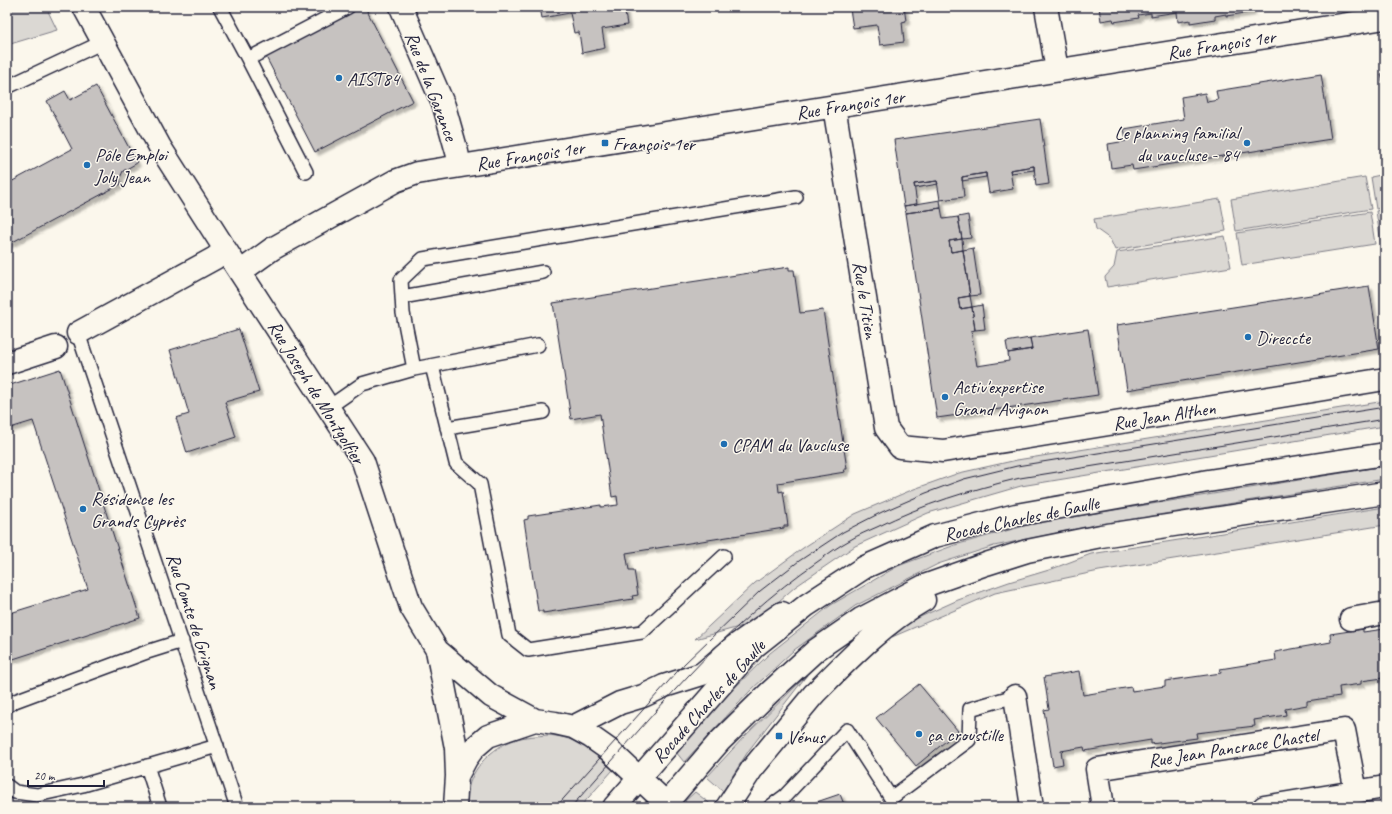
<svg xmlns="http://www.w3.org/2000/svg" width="1392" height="814" font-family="Caveat,sans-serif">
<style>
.green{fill:#dbd8d3;stroke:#7e7d87}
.building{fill:#c6c2c0;stroke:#22223b;filter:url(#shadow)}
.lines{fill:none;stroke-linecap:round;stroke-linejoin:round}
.service-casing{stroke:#22223b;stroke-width:16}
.minor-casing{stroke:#22223b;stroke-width:25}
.primary-casing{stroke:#22223b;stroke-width:25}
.service{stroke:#fbf7ec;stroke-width:13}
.minor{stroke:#fbf7ec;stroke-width:22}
.primary{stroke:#fbf7ec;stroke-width:22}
.tram{stroke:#22223b;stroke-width:1}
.poi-dot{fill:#1f6fb2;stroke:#fbf7ec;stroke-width:1.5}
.labels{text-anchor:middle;stroke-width:3;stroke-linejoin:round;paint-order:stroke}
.street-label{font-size:19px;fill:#22223b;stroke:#fbf7ec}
.poi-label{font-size:19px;fill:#22223b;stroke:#fbf7ec;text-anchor:start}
</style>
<defs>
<filter id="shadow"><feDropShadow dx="3.5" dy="3.5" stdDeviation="1" flood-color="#0004"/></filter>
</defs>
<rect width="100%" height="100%" fill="#fbf7ec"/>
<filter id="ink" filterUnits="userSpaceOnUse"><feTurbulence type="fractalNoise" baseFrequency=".025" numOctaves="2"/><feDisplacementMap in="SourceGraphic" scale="8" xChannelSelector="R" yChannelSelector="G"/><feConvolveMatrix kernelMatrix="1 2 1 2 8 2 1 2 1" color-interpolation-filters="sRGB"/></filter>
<g filter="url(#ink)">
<path class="green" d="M7,7H46L57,30L7,45Z
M1385,174V207L1376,209L1371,177Z
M1365,177L1371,209L1236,231L1231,199Z
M1220,199L1226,231L1115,250L1110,239L1096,229L1094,219Z
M1385,209V242L1381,243L1376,211Z
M1370,212L1375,244L1242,265L1237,233Z
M1225,236L1231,267L1107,287L1105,277L1114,267L1117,252Z
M1385,401V426L1021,486L928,513L855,546L795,587L754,623L695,639L755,583L803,548L855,514L914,489L959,473L1017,460Z
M1385,466V479L1101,524L994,546L938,564L855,606L794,650L750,691L684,762L676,752L717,705L770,653L831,605L898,566L955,545L1035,523Z
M1385,507V525L1099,571L995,593L892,637L911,621L958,600L1009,582L1049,570L1091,554Z
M807,675L749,750L723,791L707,777L743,738Z
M548,735C580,738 591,750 613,770L580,807H467C467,802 467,796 468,791C471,768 493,747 514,740C525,736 537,736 548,735Z
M695,792L713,806V807H688L685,801Z"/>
<path class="building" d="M357,7H365L413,101L315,152L265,55Z
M540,7H624L627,25L602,29L605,48L582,53L579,32L574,33L570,13L542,18Z
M853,7H904L906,21L902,22L904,42L880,45L877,25L853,28L850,9L853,8Z
M1099,7H1251L1252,12L1226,16V14L1215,16V19L1190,23V20L1178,22L1177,12L1151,16V13L1138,15L1139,18L1114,22L1113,19L1101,21Z
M1385,73V93L1381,74Z
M1321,74L1331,139L1133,170L1132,165L1111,168L1108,144L1126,141L1124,129L1184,119L1181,97L1205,93L1207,102L1218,100L1216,91Z
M96,86L137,163L123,171L120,178L121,184L7,245V184L72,149L47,101L65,91L70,100Z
M1040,119L1049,184L1036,186L1034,166L1010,170L1013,189L989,193L986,173L962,177L964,197L940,200L937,181L914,184L917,204L904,206L894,140Z
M1034,166V170L1011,173L1010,170Z
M986,173V177L962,181V177Z
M937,181L938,184L915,188L914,184Z
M940,200L941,208L906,213L904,206Z
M941,208L943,219L958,217L962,239L949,241L951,252L963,250L970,296L958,298L960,309L972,307L975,330L971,331L977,366L1009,361L1008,353L1032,349L1030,338L1088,329L1098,395L937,418L906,213Z
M968,215L971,238L962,239L958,217Z
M962,239L963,250L951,252L949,241Z
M973,248L980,295L970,296L963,250Z
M789,267V270H794L800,313L823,310L847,469H844L845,472L778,483L779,492L783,491L788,526H784V528L626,553L629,570H634L638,595L632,596L633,599L543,613V611H538L524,520L528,519V516L601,505V507L618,505L617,496L612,497L600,414L571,419L553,303Z
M1369,286L1379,349L1127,390L1117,325Z
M970,296L972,307L960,309L958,298Z
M982,305L985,329L975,330L972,307Z
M239,329L259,392L225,402L236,437L187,453L176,418L189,414L170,350Z
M1030,338L1032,349L1008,353L1006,342Z
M60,369L140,618L7,661V614L88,589L33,421L7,429V386Z
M1363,629V632L1385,629V688L1383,678L1361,681V684L1339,687L1340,696L1307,701V705L1285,709L1286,715L1254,720L1255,726L1196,733L1197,738L1151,744V740L1085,751L1084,747L1061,751L1063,764L1053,766L1044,710L1049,709L1044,677L1079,671L1083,695L1131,687L1132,691L1165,686V681L1221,673L1220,669L1276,660L1275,652L1331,642L1330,634Z
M919,684L958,731L916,766L876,718Z
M840,794L845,807H802Z"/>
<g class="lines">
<g class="service-casing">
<path id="service" d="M220,7L248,59L348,7
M248,59L306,172
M7,87L103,42
M402,297L543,272
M78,333L237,807
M432,366L456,463L480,484L509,635L528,650L642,632L724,556
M414,369L403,313L401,280L423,259L796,197
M329,407L362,384L414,369L538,345
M447,428L543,412
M7,706L15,701L147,652L182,641
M147,766L160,807
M7,786L15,792L37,795L83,785L217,746
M770,807L785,796L847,730L891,798L969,740L970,709L1015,696"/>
</g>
<g class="minor-casing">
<path id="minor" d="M84,7L160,147L225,249L363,461L411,607L437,650L491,696L535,720
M401,7L444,106L457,152L460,166
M1046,7L1057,70
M834,106L886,428L900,447L943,451L1385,379
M240,272L272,249L395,181L417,173L1385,18
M78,333L215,258L225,249
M7,363L56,347
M1351,619L1385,613
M437,650L456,748L457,776L455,807
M1015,696L1032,807
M573,727L620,703L643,696L664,686L702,674L735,646L782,613
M457,776L466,759L474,748L488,736L535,720L555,723L573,727L591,737L608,749L666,803L669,807
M727,807L752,769L814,694
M1103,807L1097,769L1344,730L1356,792
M1264,807L1385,787"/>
</g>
<g class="primary-casing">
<path id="primary" d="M814,694C848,660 882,624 924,600
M614,807L754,647L807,605L865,567L935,536L1016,515L1208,481L1385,454
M663,807L719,742L769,693L816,650L861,619L924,586L986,564L1027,551L1101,536L1385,493"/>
</g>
<use href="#service" class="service"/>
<use href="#minor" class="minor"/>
<use href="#primary" class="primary"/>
<path class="tram" d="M556,807L684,664L760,591L799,561L843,532L882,512L926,493L964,479L1017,466L1385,407
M571,807C649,721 722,626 820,560C829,553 839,546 850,540C858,535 868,531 877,527C924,504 970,490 1020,478L1385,419"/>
</g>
</g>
<g class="poi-dot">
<circle cx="339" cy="78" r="4"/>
<rect x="601" y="139" width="8" height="8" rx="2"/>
<circle cx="1247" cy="143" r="4"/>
<circle cx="87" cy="165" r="4"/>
<circle cx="1248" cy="337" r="4"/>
<circle cx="945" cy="397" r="4"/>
<circle cx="724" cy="444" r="4"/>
<circle cx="83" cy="509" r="4"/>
<circle cx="919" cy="734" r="4"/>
<rect x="775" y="732" width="8" height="8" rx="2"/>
</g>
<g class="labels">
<g class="street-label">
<text transform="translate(1221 44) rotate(-9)" y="7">Rue François 1er</text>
<text transform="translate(432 86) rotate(69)" y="7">Rue de la Garance</text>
<text transform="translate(850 104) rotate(-9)" y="7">Rue François 1er</text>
<text transform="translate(530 155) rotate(-9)" y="7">Rue François 1er</text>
<text transform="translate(866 300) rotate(81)" y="7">Rue le Titien</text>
<text transform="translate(317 392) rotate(58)" y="7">Rue Joseph de Montgolfier</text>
<text transform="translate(1164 415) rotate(-9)" y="7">Rue Jean Althen</text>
<text transform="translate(1021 518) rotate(-12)" y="7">Rocade Charles de Gaulle</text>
<text transform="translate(195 621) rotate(72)" y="7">Rue Comte de Grignan</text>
<text transform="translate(708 701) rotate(-48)" y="7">Rocade Charles de Gaulle</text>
<text transform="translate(1233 747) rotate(-9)" y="7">Rue Jean Pancrace Chastel</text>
</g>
<g class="poi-label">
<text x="347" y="85">AIST84</text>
<text x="1239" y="139" text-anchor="end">Le planning familial<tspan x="1239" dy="22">du vaucluse - 84</tspan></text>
<text x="613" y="150">François 1er</text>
<text x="95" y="161">Pôle Emploi<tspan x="95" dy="22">Joly Jean</tspan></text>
<text x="1256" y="344">Direccte</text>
<text x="953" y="393">Activ'expertise<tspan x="953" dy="22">Grand Avignon</tspan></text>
<text x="732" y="451">CPAM du Vaucluse</text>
<text x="91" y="505">Résidence les<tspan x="91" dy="22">Grands Cyprès</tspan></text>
<text x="927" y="741">ça croustille</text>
<text x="787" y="743">Vénus</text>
</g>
</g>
<rect width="1392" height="814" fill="none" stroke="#fbf7ec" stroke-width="24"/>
<rect x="12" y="12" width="1368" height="790" fill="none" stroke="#22223b" stroke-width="1.5" filter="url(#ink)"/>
<path d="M28 780v6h76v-6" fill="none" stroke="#22223b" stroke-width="2"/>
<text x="34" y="780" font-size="12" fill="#22223b" stroke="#fbf7ec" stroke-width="3" paint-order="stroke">20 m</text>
</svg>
